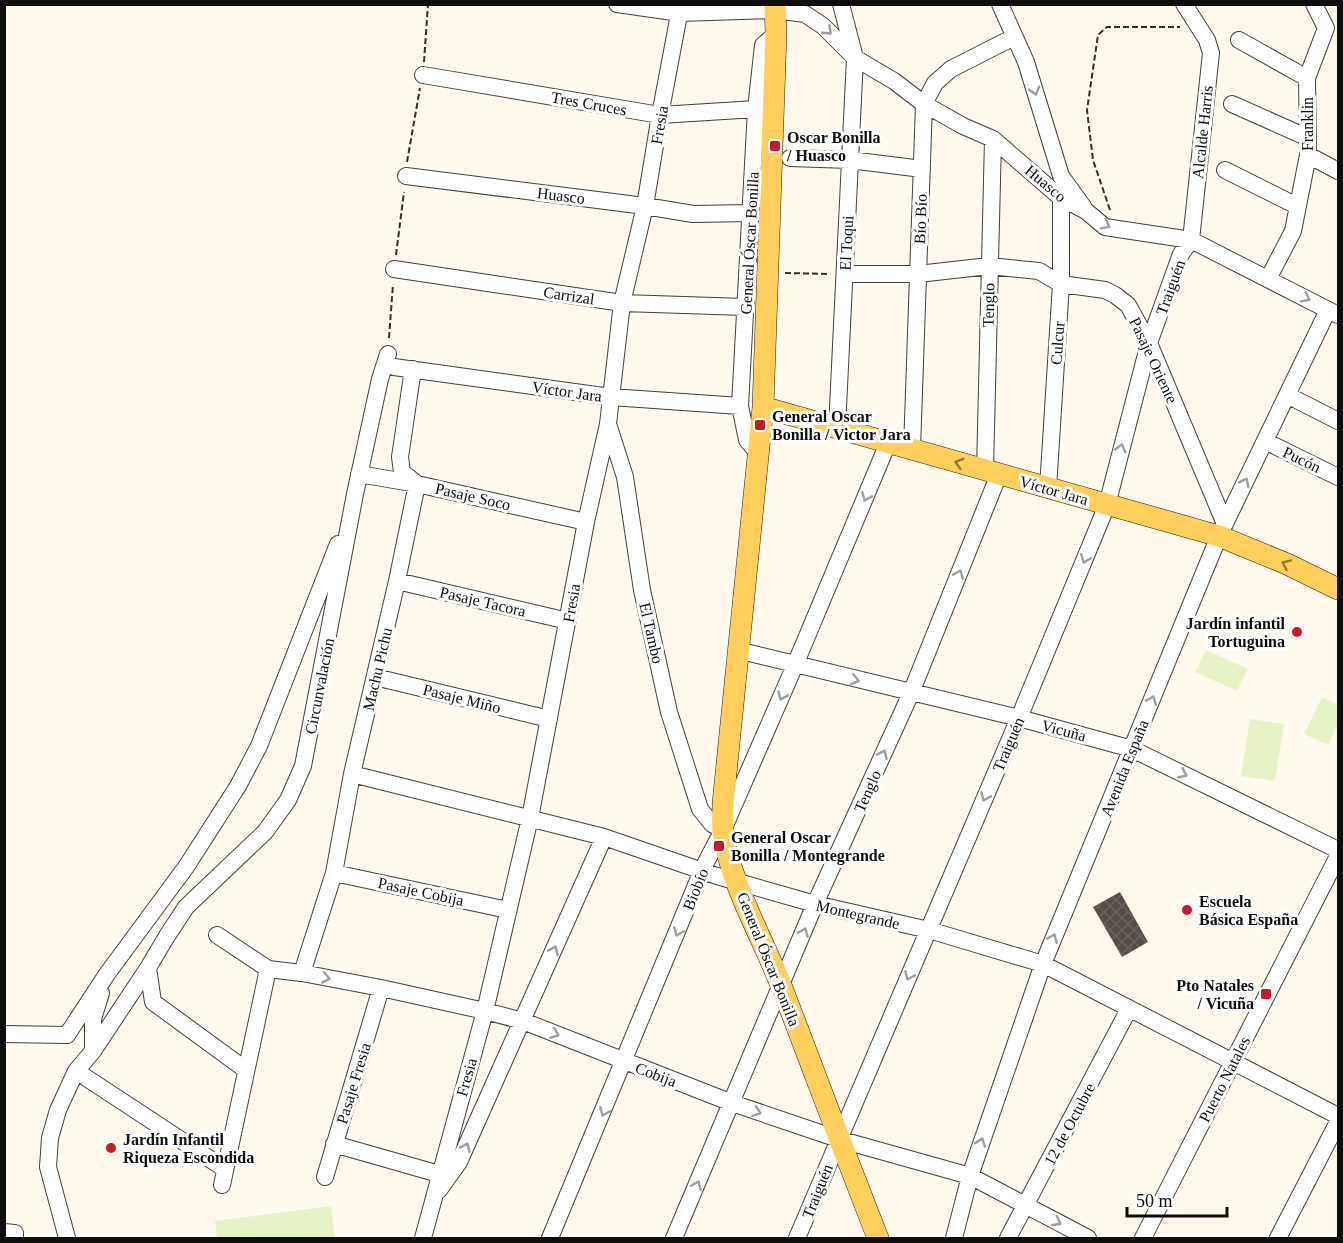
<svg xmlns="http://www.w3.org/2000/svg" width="1343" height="1243" font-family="'Times New Roman',serif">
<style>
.pitch{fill:#e6f4c5}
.building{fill:url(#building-cross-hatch)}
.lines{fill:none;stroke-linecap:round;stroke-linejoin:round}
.minor-casing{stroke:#404040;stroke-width:18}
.major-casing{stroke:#1e1e1e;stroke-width:22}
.path{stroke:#2f2f2f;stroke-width:2;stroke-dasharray:6 3;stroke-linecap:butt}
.minor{stroke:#fff;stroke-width:16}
.major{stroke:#ffce5d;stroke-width:21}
.oneway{stroke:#9e9e9e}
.oneway2{stroke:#927739}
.poi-dot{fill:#cb172a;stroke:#fff;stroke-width:2}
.labels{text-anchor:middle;stroke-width:6;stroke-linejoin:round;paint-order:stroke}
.street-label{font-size:16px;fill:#0d0d0d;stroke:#fff}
.poi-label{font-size:16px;font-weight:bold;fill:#0d0d0d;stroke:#fff;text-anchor:start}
</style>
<defs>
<pattern id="building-cross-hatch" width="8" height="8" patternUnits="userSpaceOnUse" patternTransform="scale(1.5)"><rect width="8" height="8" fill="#574d48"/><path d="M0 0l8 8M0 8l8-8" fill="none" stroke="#6a625e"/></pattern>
</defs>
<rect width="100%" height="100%" fill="#fffaed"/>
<path class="pitch" d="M1206,650L1248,669L1237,691L1195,672Z
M1322,697L1338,705V724L1328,745L1304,734Z
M1250,719L1284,724L1275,781L1241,776Z
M331,1206L335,1238H217L215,1221Z"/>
<path class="building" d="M1120,892L1148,942L1122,957L1093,907Z"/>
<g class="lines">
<g class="minor-casing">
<path id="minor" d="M617,4L680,13L775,10L805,14L823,26L855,58L894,81L924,104L963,126L993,139L1061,198L1086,211L1105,227L1191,240L1338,315
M1000,4L1026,62L1061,176L1084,208
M1239,40L1307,78
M423,75L660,115L756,109
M1232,104L1306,137
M1308,155L1338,171
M790,158L850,160L922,169
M1225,170L1297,206
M406,176L645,206L693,214L751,213
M394,269L622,303L745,307
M845,274H918L989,266L1039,271L1061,284L1105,290L1115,295L1128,305L1149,343L1225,524
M1268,279L1293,231L1308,155L1307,78L1326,28L1314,4
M394,367L611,397L740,406
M1287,395L1338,421
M609,427L625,477L642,590L669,712L700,809L712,824L723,830
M837,428L855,58L841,4
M1265,441L1338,477
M912,449L924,104L935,83L951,69L1014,37
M758,453L747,440L740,406L756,109L763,45L776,34
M985,470L993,139
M359,474L417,484L586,522
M1048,488L1061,284V198
M397,581L568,621
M737,650L1019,718L1132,749L1338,850
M375,677L549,719
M352,774L604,837L717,876L815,904L929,930L1043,964L1338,1116
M334,873L508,910
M217,935L268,969L302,973L381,988L485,1011L523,1021L732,1103L838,1139L970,1176L1088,1238
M302,973L334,873L352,774L397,581L417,484L402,472L400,457L413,369
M4,1034L67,1035L107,974L186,867L238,786L259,746L338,544
M93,1051V1019L101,993
M246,1070L153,1002L148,968L167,936L186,907L265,832L288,800L303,766L355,494L380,379L388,354
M76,1071L225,1169
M334,1144L439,1174
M325,1177L381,988
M222,1185L268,969
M439,1190L459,1162L604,837
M4,1232L15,1233V1238
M67,1238L48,1167L50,1138L58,1110L76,1071L93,1051L148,968
M423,1238L485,1011L530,818L586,522L608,424L622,303L645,206L660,115L681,4
M550,1238L704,866L723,830L795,665L888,443
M674,1238L815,904L911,693L999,474
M797,1238L1019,718L1107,505L1149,343L1181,254L1191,240L1211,53L1207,40L1184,4
M954,1238L970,1176L1043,964L1219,536L1328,310
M1008,1238L1129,1009
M1143,1238L1338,856
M1278,1238L1338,1122"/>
</g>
<g class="major-casing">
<path id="major" d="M775,4L776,34L763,407L723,803C723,812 722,822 723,831C730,884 763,938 782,988C814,1071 845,1155 878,1238
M763,407L1219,536L1287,564L1338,589"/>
</g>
<path class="path" d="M424,62L428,4
M407,162L420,88
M1110,210L1093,160L1087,110L1098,35L1107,27H1180
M396,255L404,192
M785,273L830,274
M389,338L393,284"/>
<use href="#minor" class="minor"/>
<use href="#major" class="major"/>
</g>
<defs><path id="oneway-chevron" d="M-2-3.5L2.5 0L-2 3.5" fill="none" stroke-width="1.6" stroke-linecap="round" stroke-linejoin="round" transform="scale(1.5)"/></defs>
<g class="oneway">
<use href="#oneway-chevron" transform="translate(828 31) rotate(43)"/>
<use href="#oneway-chevron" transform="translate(1035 91) rotate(73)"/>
<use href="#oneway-chevron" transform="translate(1106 225) rotate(27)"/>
<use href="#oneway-chevron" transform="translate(1306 298) rotate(27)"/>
<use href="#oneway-chevron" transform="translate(1121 448) rotate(-75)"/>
<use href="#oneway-chevron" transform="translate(1245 482) rotate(-64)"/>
<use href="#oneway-chevron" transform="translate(866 497) rotate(113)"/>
<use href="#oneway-chevron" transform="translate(1085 559) rotate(112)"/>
<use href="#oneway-chevron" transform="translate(959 574) rotate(-68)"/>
<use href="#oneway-chevron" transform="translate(855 680) rotate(14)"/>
<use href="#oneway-chevron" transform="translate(782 696) rotate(114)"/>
<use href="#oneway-chevron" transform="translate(1152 700) rotate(-68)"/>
<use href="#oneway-chevron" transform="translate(883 754) rotate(-66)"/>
<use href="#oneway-chevron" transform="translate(1183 774) rotate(26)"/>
<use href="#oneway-chevron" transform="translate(985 797) rotate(113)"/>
<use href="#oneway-chevron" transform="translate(678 932) rotate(112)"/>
<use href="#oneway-chevron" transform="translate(804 932) rotate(-67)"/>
<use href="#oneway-chevron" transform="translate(1053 938) rotate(-67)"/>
<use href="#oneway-chevron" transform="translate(554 950) rotate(-66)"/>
<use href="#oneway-chevron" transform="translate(909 976) rotate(113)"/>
<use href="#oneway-chevron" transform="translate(326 978) rotate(11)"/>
<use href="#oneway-chevron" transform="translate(555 1034) rotate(22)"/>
<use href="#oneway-chevron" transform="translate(604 1112) rotate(113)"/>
<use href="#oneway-chevron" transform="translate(757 1112) rotate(19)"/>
<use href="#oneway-chevron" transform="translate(981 1142) rotate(-71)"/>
<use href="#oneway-chevron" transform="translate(466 1147) rotate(-66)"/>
<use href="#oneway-chevron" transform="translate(697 1185) rotate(-67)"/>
<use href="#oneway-chevron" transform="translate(1057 1222) rotate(28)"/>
</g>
<g class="oneway2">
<use href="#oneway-chevron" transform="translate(959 463) rotate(-164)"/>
<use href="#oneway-chevron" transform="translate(1286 564) rotate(-156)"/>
</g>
<g class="poi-dot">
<rect x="769" y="140" width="12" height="12" rx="3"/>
<rect x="754" y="419" width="12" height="12" rx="3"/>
<circle cx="1297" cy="632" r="6"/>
<rect x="713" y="840" width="12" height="12" rx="3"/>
<circle cx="1187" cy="910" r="6"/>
<rect x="1260" y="988" width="12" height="12" rx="3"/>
<circle cx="111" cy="1148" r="6"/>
</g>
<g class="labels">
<g class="street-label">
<text transform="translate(589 103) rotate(10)" y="6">Tres Cruces</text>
<text transform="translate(1307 124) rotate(-90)" y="6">Franklin</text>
<text transform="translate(659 125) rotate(-80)" y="6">Fresia</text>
<text transform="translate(1202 132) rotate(-84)" y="6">Alcalde Harris</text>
<text transform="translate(1046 183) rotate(40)" y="6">Huasco</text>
<text transform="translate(561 195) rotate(7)" y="6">Huasco</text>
<text transform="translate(920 219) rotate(-88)" y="6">Bío Bío</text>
<text transform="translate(749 243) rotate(-87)" y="6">General Óscar Bonilla</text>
<text transform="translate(846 243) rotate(-87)" y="6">El Toqui</text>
<text transform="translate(1170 287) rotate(-70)" y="6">Traiguén</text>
<text transform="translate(569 295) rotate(8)" y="6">Carrizal</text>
<text transform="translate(988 305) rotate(-89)" y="6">Tenglo</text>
<text transform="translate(1057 343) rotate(-86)" y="6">Culcur</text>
<text transform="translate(1154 360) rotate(65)" y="6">Pasaje Oriente</text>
<text transform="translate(567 391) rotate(8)" y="6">Víctor Jara</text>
<text transform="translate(1302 459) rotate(26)" y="6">Pucón</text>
<text transform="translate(1054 490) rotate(16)" y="6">Víctor Jara</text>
<text transform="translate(473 496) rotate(13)" y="6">Pasaje Soco</text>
<text transform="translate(483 601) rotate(13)" y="6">Pasaje Tacora</text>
<text transform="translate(571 603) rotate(-80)" y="6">Fresia</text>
<text transform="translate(652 633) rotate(77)" y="6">El Tambo</text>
<text transform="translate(377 669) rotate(-77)" y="6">Machu Pichu</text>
<text transform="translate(319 686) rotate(-79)" y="6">Circunvalación</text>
<text transform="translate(462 698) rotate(14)" y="6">Pasaje Miño</text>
<text transform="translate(1064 730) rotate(15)" y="6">Vicuña</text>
<text transform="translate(1008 744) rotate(-67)" y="6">Traiguén</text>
<text transform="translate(1124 768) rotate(-68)" y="6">Avenida España</text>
<text transform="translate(867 791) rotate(-66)" y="6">Tenglo</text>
<text transform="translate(695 889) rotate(-68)" y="6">Biobío</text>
<text transform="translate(421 891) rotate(12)" y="6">Pasaje Cobija</text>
<text transform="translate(858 914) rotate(13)" y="6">Montegrande</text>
<text transform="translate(769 959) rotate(68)" y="6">General Óscar Bonilla</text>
<text transform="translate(656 1074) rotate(21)" y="6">Cobija</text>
<text transform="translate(466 1077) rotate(-74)" y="6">Fresia</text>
<text transform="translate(1224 1079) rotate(-63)" y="6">Puerto Natales</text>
<text transform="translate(353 1083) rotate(-73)" y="6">Pasaje Fresia</text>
<text transform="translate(1069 1124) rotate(-62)" y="6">12 de Octubre</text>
<text transform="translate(817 1191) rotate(-68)" y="6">Traiguén</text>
</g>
<g class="poi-label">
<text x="787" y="143">Oscar Bonilla<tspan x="787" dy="18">/ Huasco</tspan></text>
<text x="772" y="422">General Oscar<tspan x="772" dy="18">Bonilla / Victor Jara</tspan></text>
<text x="1285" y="629" text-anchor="end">Jardín infantil<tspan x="1285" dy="18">Tortuguina</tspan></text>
<text x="731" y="843">General Oscar<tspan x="731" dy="18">Bonilla / Montegrande</tspan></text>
<text x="1199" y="907">Escuela<tspan x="1199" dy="18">Básica España</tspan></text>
<text x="1254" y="991" text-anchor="end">Pto Natales<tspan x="1254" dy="18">/ Vicuña</tspan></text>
<text x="123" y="1145">Jardín Infantil<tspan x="123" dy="18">Riqueza Escondida</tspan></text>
</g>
</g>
<rect width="1343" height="1243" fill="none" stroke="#0d0d0d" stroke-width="12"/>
<path d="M1127 1207v9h100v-9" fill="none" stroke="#0d0d0d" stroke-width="3"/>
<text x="1136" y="1207" font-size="18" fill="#0d0d0d" stroke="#ffffff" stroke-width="4.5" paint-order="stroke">50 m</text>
</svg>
